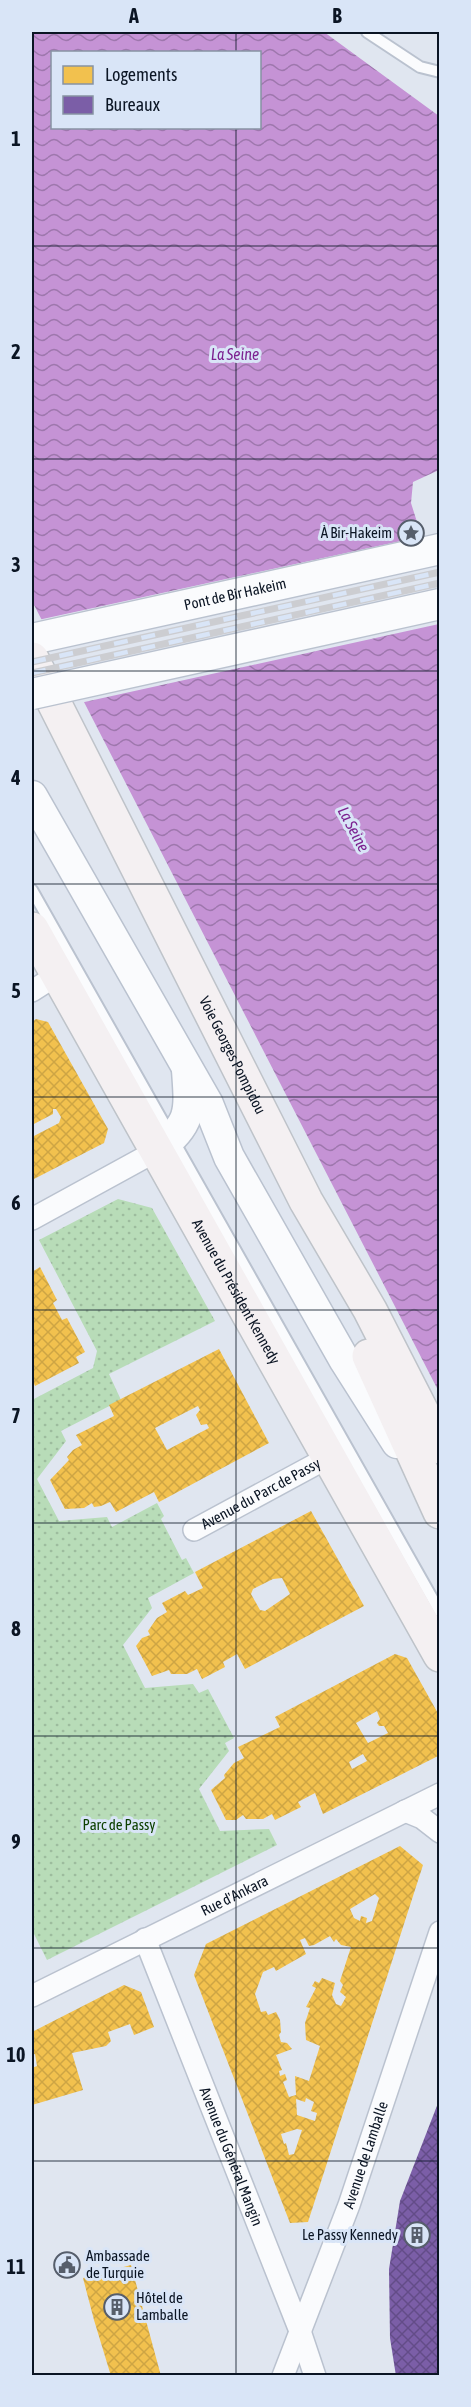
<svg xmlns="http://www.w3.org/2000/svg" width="471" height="2407" font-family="'Asap Condensed',sans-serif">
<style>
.park{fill:url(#park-dots)}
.water{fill:url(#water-waves);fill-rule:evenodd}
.pier{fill:#e0e6f0}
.homes{fill:url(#homes-cross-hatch);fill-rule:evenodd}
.offices{fill:url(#offices-cross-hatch)}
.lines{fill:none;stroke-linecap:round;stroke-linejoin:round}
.service-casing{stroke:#bac2cf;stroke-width:14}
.minor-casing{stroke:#bac2cf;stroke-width:24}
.secondary-casing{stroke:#bac2cf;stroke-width:33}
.primary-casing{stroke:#bec3c9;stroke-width:36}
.service{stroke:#fafbfd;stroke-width:10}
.minor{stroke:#fafbfd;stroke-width:21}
.secondary{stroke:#fafbfd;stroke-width:30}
.primary{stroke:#f4f0f2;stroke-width:33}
.rail-casing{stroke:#cccdd1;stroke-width:7}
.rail{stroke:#d9e5f7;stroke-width:4.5;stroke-dasharray:14;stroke-linecap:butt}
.secondary-bridge-casing{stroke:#bac2cf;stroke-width:33;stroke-linecap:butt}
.secondary-bridge{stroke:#fafbfd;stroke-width:30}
.grid{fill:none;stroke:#0b1524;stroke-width:1.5;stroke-opacity:0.55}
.labels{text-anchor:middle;stroke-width:6;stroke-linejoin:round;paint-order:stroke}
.poi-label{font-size:15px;fill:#0b1524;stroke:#d9e5f7;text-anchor:end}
.street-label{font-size:15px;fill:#0b1524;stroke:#d9e5f7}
.park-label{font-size:15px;fill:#0d4100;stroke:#d9e5f7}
.water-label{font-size:16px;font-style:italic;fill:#7c2190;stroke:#d9e5f7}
.neatline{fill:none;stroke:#0b1524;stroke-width:2}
.grid-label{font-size:20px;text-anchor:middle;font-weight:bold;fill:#0b1524}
</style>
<defs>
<pattern id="park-dots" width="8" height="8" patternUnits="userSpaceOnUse" patternTransform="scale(1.5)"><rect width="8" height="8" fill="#b8dcb8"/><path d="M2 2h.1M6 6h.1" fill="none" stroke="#9dbc9e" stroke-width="1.8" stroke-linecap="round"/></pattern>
<pattern id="water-waves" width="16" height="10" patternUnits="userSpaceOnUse" patternTransform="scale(1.5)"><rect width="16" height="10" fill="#c593d5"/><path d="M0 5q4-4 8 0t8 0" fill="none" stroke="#9e77ad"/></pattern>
<pattern id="homes-cross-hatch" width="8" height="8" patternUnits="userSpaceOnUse" patternTransform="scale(1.5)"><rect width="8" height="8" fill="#f2c14e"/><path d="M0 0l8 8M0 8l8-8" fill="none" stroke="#cea544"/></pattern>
<pattern id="offices-cross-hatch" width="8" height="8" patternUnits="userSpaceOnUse" patternTransform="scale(1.5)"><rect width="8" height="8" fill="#7b5ea7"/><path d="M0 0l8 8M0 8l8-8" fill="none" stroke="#634c88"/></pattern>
</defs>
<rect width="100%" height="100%" fill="#e0e6f0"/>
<path class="park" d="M118,1199L152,1208L215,1321L109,1374L121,1400L61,1431L66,1441L37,1479L59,1521L107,1517L112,1527L157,1503L164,1516L161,1519L182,1560L186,1558L194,1573L148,1598L152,1608L123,1645L145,1688L193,1684L199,1693L208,1689L234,1738L225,1743L229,1751L199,1789L220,1831L269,1829L277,1845L47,1960L32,1930V1400L93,1368L97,1351L39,1240Z"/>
<path class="water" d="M32,32H324L439,116V470L413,482L411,503L417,522L413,527L414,530L410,531L412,537L407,539L440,602L439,1392L32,601ZM52,52H260V128H52Z"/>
<path class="pier" d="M415,538L411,540L440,595L439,624L80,703L38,620Z"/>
<path class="homes" d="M36,1019L48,1022L108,1129L104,1143L32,1180V1137L59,1123L61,1117L56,1109H53V1114L32,1125V1022Z
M40,1267L57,1300L53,1303L62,1320L67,1318L85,1352L76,1357L79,1363L35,1386L32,1379V1272Z
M219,1349L269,1443L159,1502L154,1492L116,1512L110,1502L101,1506L94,1507L92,1503L84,1508L65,1509L50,1480L69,1460L67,1457L73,1450L82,1445L76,1435L114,1416L109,1405ZM198,1406L200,1410L196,1415L201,1425L207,1424L209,1428L167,1450L155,1428Z
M311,1511L364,1606L245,1669L237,1654L223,1662L225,1667L202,1679L197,1669L187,1674H171L169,1670L152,1676L136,1646L142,1638L150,1635L148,1631L157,1618L167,1612L162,1603L185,1591L188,1595L203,1588L195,1572ZM282,1578L290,1594L265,1611L260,1610L251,1594L253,1589L273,1579Z
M395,1654L407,1658L440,1717V1755L323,1814L315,1793L298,1802L301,1807L275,1820L272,1814L263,1819H246L243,1815L236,1820H226L211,1790L225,1778L224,1775L234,1763L244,1758L238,1747L280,1727L275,1717ZM377,1711L380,1719L377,1723L379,1726H384L388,1733L368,1743L356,1723ZM363,1754L367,1761L352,1769L349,1762Z
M400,1846L423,1865L308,2222L290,2223L194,1975L206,1944ZM375,1894L379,1898L372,1921L366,1923L367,1918L361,1916L360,1921L354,1918L350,1909ZM330,1936L334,1942L336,1939L341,1945L351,1947L340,1981L343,1985L340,1992L346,1997L341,2006L336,2004L332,1995L335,1983L322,1978L319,1983L315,1981L312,1986L316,1988L306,2007L310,2008L305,2023L306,2040L320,2046L309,2081L295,2076L296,2095L289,2097L283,2082L287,2080L285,2074L280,2076L279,2071L282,2070L276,2055L292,2049L287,2043L281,2042L279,2035L281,2032L280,2020L276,2012L268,2015L266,2011L261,2012L255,1994L263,1972L274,1967L276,1971L306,1954L300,1940L305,1938L309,1946L314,1945ZM306,2098L314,2102L311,2111L317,2113L315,2121L297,2115L296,2099L305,2102ZM297,2129L302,2130L294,2154L289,2155L286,2143L284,2144L281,2134Z
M124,1985L141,1992L154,2027L134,2035L130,2024L108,2032L111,2041L106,2046L72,2053L83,2090L32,2105V2068L37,2066L35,2054L32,2055V2032Z
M131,2265L161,2376H111L94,2320L83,2278Z"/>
<path class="offices" d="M440,2098V2376H396L390,2338L389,2269L400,2201Z"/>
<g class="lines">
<g class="service-casing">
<path id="service" d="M367,32L420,67L440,72
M32,890L440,1612"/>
</g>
<g class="minor-casing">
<g id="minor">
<path d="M32,991L57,975"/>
<path d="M32,1219L158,1150"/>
<path id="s1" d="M194,1530L329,1457"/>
<path d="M405,1811L422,1818L440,1832"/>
<path id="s2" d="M145,1939L300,2331L315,2376"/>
<path id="s3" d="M32,1996L440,1794"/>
<path id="s4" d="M283,2376L349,2205L440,1932"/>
</g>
</g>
<g class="secondary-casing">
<g id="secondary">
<path id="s5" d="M32,639L440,549"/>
<path d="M32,796L208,1104L229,1157L345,1361L397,1443"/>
<path d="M158,1150C192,1122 190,1112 187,1070"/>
</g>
</g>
<g class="primary-casing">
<g id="primary">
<path id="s6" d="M32,659L306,1201L370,1310L440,1447"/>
<path id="s7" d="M32,929L440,1655"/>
<path d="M369,1356L440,1512"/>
</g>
</g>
<use href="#service" class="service"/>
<use href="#minor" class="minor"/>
<use href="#secondary" class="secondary"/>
<use href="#primary" class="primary"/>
<g class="rail-casing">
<path id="rail" d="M32,662L440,572
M32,673L440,583"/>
</g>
<use href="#rail" class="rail"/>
<g class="secondary-bridge-casing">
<path id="secondary-bridge" d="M32,694L440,604"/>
</g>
<use href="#secondary-bridge" class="secondary-bridge"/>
</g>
<path class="grid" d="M236,32V52M236,128V2376M32,246H440M32,459H440M32,671H440M32,884H440M32,1097H440M32,1310H440M32,1523H440M32,1736H440M32,1948H440M32,2161H440"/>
<defs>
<g id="sight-ring" transform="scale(1.35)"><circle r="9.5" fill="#d9e5f7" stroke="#565e6b" stroke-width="1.5"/><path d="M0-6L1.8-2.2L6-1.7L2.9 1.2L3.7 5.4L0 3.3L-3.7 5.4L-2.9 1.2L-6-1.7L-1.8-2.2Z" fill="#565e6b"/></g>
<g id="building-ring" transform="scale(1.35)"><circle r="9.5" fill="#d9e5f7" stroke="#565e6b" stroke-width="1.5"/><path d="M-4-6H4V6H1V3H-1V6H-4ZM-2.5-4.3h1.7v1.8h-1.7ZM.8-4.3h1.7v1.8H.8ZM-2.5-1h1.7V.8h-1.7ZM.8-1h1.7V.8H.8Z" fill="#565e6b"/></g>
<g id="civic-ring" transform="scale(1.35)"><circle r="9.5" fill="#d9e5f7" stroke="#565e6b" stroke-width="1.5"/><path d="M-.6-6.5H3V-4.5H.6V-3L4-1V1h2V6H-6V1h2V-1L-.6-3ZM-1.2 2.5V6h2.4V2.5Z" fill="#565e6b"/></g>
</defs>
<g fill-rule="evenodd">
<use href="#sight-ring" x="411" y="533"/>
<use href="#building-ring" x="417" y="2235"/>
<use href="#civic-ring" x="67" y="2265"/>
<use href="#building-ring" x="117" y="2307"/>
</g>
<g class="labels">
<g class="poi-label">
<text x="392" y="538">À Bir-Hakeim</text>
<text x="398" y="2240">Le Passy Kennedy</text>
<text x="86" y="2261" text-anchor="start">Ambassade<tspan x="86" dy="17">de Turquie</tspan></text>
<text x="136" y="2303" text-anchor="start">Hôtel de<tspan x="136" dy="17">Lamballe</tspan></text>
</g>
<g class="street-label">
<text dy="5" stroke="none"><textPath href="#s5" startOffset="208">Pont de Bir Hakeim</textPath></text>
<text dy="5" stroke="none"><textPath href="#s6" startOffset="444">Voie Georges Pompidou</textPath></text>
<text dy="5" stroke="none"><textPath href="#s7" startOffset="416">Avenue du Président Kennedy</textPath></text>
<text dy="5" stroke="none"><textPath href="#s1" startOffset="76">Avenue du Parc de Passy</textPath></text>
<text dy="5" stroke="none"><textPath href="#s3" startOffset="226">Rue d'Ankara</textPath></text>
<text dy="5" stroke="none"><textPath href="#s4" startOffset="236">Avenue de Lamballe</textPath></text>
<text dy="5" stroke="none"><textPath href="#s2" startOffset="234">Avenue du Général Mangin</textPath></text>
</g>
<g class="park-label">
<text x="119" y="1830">Parc de Passy</text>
</g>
<g class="water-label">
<text x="235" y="360">La Seine</text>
<text transform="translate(354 829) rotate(62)" y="6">La Seine</text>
</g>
</g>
<rect width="471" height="2407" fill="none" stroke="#d9e5f7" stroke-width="66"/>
<rect x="51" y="51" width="210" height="78" fill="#d9e5f7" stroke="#8792a3" stroke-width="1.5"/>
<rect x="63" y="66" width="30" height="18" fill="#f2c14e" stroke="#8792a3" stroke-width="1.5"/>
<text x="105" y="81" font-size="18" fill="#0b1524">Logements</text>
<rect x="63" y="96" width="30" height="18" fill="#7b5ea7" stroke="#8792a3" stroke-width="1.5"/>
<text x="105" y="111" font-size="18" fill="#0b1524">Bureaux</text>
<rect x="33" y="33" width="405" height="2341" class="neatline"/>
<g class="grid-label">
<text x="134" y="23">A</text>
<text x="337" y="23">B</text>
<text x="16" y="146">1</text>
<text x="16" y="359">2</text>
<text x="16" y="572">3</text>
<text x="16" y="785">4</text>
<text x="16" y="998">5</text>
<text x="16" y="1210">6</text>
<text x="16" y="1423">7</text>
<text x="16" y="1636">8</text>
<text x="16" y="1849">9</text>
<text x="16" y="2062">10</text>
<text x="16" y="2274">11</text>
</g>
</svg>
